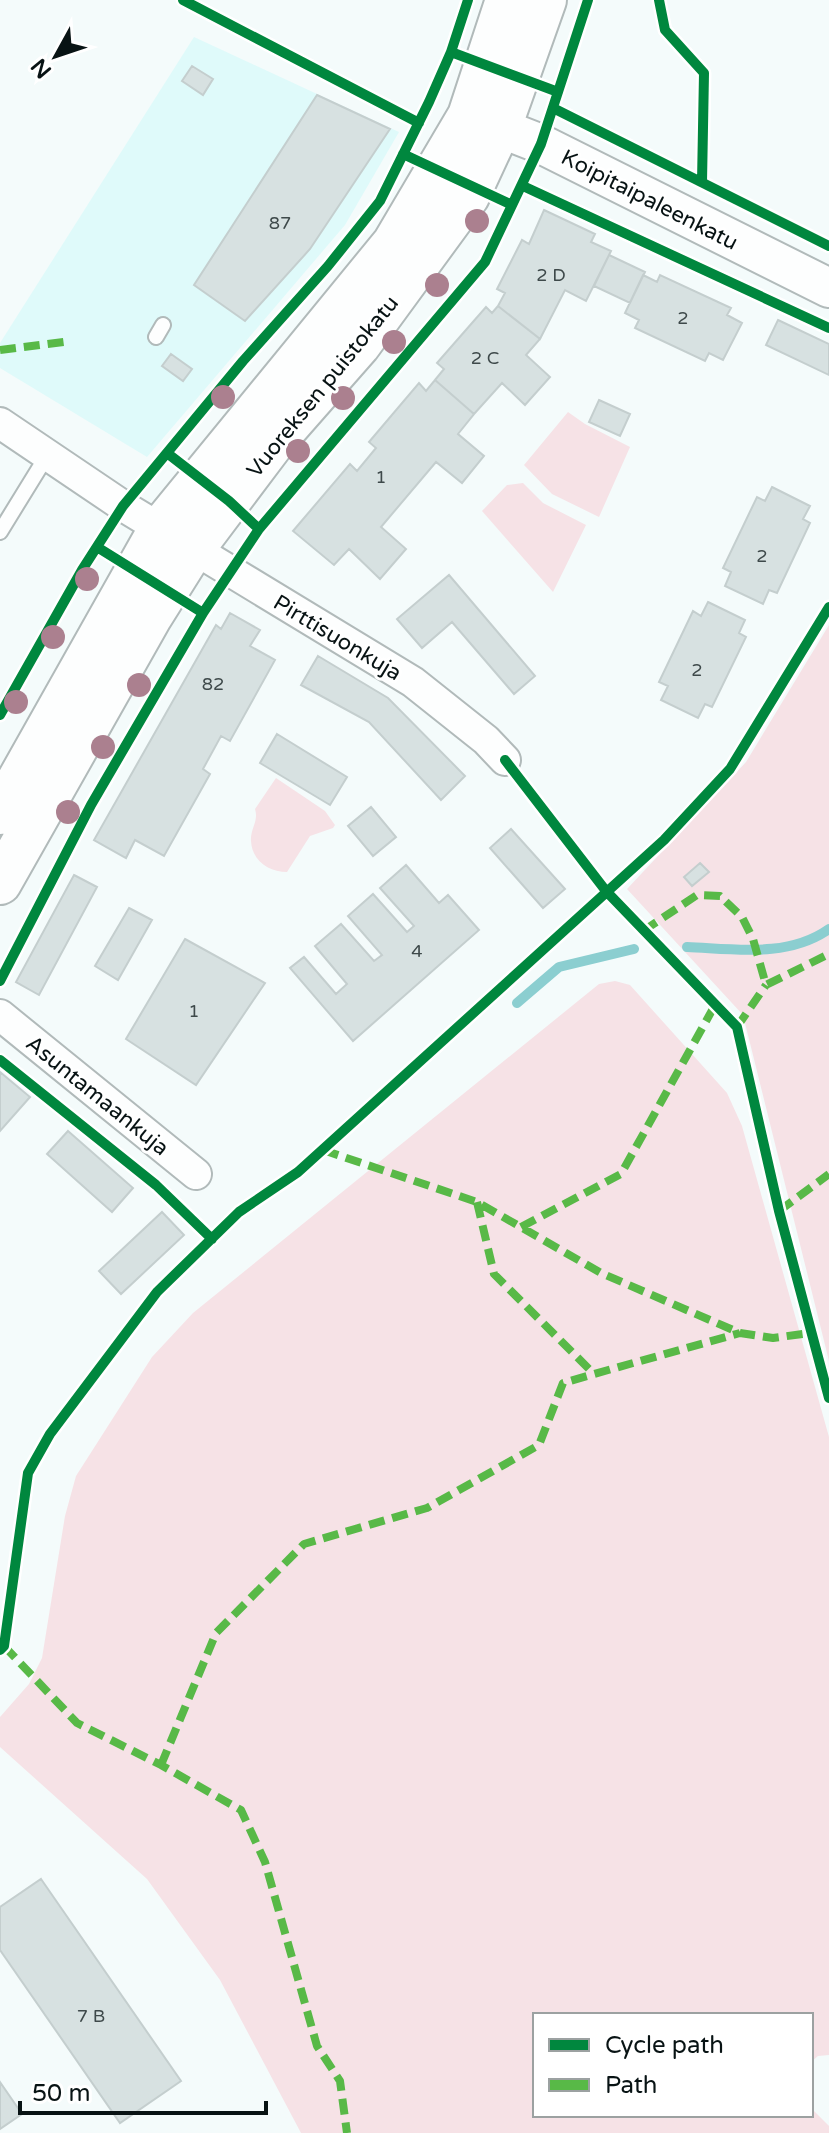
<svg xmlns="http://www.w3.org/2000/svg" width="829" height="2133" font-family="'Varela Round',sans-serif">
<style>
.built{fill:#dffafa}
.green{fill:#f6e2e6}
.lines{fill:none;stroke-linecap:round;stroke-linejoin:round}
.stream{stroke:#8bced0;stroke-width:10}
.building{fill:#d7e1e1;stroke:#c4cece;stroke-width:2}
.service-casing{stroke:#b1baba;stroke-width:18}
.minor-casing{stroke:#b1baba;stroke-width:34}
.tertiary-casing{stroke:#b1baba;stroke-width:42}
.secondary-casing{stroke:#b1baba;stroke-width:46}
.service{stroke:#fdfefe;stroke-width:14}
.minor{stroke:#fdfefe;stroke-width:30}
.tertiary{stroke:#fdfefe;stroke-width:38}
.secondary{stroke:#fdfefe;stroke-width:42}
.quiet{stroke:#58b947;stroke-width:8;stroke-dasharray:16 8;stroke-linecap:butt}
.cycleway-casing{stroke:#fff;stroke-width:15}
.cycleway{stroke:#00873e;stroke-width:10}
.tree{fill:#ab808f}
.labels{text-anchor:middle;stroke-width:6;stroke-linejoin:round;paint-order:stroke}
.number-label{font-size:18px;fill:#3e494a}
.street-label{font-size:22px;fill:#081314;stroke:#fff}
</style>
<rect width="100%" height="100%" fill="#f4fbfb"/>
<path class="built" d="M194,37L399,132L345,225L147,457L0,368V343Z"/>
<path class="green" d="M568,412L585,424L630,447L599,517L552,494L524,465Z
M523,483L543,503L586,525L553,592L482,511L507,485Z
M829,625V1361L743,1015L627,889L746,762Z
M276,778L325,811L335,825L333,828L310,836L287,872C269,872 252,861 251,841C250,829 259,821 255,809Z
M615,981L630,985L727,1093L742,1126L829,1437V2055L818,2056L811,2062V2015H535V2115H811V2108L829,2126V2133H301L220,1980L147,1879L0,1747V1717L29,1684L42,1658L65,1516L76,1476L152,1357L193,1313L599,984Z"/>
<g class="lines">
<path class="stream" d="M687,947C735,949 788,958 829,929
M517,1003L559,967L634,949"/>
</g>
<path class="building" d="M192,66L213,79L203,95L182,81Z
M317,95L390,129L310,249L245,321L194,285Z
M544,210L595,234L591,242L611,251L586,301L565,290L540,339L498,306L505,293L497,289L522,240L529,244Z
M609,255L645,272L630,303L594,286Z
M643,275L657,282L660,275L731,308L727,315L742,323L723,360L709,353L705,361L635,328L639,320L625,313Z
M498,306L540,339L526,355L550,377L525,405L502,383L474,414L435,380L444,369L437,363L486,307L492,313Z
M778,320L829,344V375L766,345Z
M171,354L192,369L183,381L162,366Z
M435,380L474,414L458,434L484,456L462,483L436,462L381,527L406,549L380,579L349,549L334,565L293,531L350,464L357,471L376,448L369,442L419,383L426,391Z
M599,400L630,414L620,436L589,422Z
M772,487L810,506L803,519L810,523L777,593L769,590L763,604L725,586L731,572L723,568L757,497L765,501Z
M449,575L535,676L514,694L452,622L422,648L397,619Z
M708,602L745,620L739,633L746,637L712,707L705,704L698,718L661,700L668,686L659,682L693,611L701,616Z
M230,613L260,630L250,646L275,660L230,741L221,736L203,769L210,774L164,856L135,840L126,858L94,840L216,625L221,629Z
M318,656L388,698L465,776L441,800L369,722L301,685Z
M277,734L347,777L330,805L260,763Z
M371,807L396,837L373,856L348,826Z
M511,829L565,889L543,908L490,848Z
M700,863L709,872L692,886L684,877Z
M406,865L439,903L448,895L479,930L353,1041L290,968L304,957L336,994L347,984L315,946L341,924L374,961L382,955L348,916L373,894L407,932L414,926L380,888Z
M74,875L97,887L39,995L16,982Z
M129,908L152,920L118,980L95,966Z
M185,939L265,983L196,1085L126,1039Z
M0,1072L30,1097L0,1131Z
M68,1131L133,1188L112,1212L47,1154Z
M162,1212L184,1235L121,1294L99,1271Z
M41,1879L181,2081L120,2123L0,1950V1907Z
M0,2082L22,2114L0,2129Z"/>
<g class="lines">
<g class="service-casing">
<path id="service" d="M156,337L163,325
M0,532L48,454"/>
</g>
<g class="minor-casing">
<path id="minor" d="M0,423L123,506L413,682L486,740L505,760
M0,1015L196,1174"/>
</g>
<g class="tertiary-casing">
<path id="tertiary" d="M472,117L541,144L829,288"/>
</g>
<g class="secondary-casing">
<path id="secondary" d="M0,813L160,529L394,243L469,116L507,0
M0,883L151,616L193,549L272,444L359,345L468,196L500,127L545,0"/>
</g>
<use href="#service" class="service"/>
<use href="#minor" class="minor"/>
<use href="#tertiary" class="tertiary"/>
<use href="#secondary" class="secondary"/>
<path class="quiet" d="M0,350L71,341
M643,931L697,895L720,896L742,917L753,939L766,985L829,954
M737,1027L766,985
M323,1150L477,1202L601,1273L740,1333L773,1338L810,1333
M477,1202L494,1274L594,1374L740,1333
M779,1211L829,1174
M521,1227L621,1174L715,1005
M4,1646L77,1723L161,1765L241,1810L265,1862L317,2046L340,2081L347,2133
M161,1765L216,1633L304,1544L427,1508L539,1445L563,1383L594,1374"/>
<g class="cycleway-casing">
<path id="cycleway" d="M183,0L419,123
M659,0L665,30L704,73L702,182
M451,52L558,92
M555,109L829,246
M403,154L512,205
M523,186L829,328
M167,453L229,501L259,529
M97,547L203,613
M0,715L82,570L123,506L243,361L328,266L380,201L429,102L451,52L468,0
M505,760L606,891L737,1027L779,1211L829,1398
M0,981L91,805L203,613L259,529L485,262L541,144L588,0
M0,1060L156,1185L212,1239
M0,1650L4,1646L28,1473L50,1434L157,1292L239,1212L298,1172L664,840L730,769L829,607"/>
</g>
<use href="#cycleway" class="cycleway"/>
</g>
<g class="tree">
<circle cx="477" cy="221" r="12"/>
<circle cx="437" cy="285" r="12"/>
<circle cx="394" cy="342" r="12"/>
<circle cx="223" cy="397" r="12"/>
<circle cx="343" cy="398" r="12"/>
<circle cx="298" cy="451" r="12"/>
<circle cx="87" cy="579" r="12"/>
<circle cx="53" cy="637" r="12"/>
<circle cx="139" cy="685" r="12"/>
<circle cx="16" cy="702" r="12"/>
<circle cx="103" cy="747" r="12"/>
<circle cx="68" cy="812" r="12"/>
</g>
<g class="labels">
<g class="number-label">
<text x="280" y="229">87</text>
<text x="551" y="281">2 D</text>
<text x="683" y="324">2</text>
<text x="485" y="364">2 C</text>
<text x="381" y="483">1</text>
<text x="762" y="562">2</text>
<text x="697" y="676">2</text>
<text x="213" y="690">82</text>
<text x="417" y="957">4</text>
<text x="194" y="1017">1</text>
<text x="91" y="2022">7 B</text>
</g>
<g class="street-label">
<text transform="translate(650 199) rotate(27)" y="8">Koipitaipaleenkatu</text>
<text transform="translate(322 386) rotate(-51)" y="8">Vuoreksen puistokatu</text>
<text transform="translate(338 637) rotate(31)" y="8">Pirttisuonkuja</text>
<text transform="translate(98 1095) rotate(39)" y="8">Asuntamaankuja</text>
</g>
</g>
<rect x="533" y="2013" width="280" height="104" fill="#ffffff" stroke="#9ca1a1" stroke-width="2"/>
<rect x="549" y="2039" width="40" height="12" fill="#00873e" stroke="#9ca1a1" stroke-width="2"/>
<text x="605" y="2053" font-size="24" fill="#081314">Cycle path</text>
<rect x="549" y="2079" width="40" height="12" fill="#58b947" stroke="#9ca1a1" stroke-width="2"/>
<text x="605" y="2093" font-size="24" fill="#081314">Path</text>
<g transform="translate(56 56) rotate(230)" stroke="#ffffff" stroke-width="6" paint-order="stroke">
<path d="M0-6L14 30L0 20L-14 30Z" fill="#081314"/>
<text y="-12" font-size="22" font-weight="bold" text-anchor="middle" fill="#081314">N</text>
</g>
<path d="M20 2101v12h246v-12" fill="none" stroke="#081314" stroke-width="4"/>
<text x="32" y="2101" font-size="24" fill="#081314" stroke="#ffffff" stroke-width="6" paint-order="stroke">50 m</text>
</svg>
